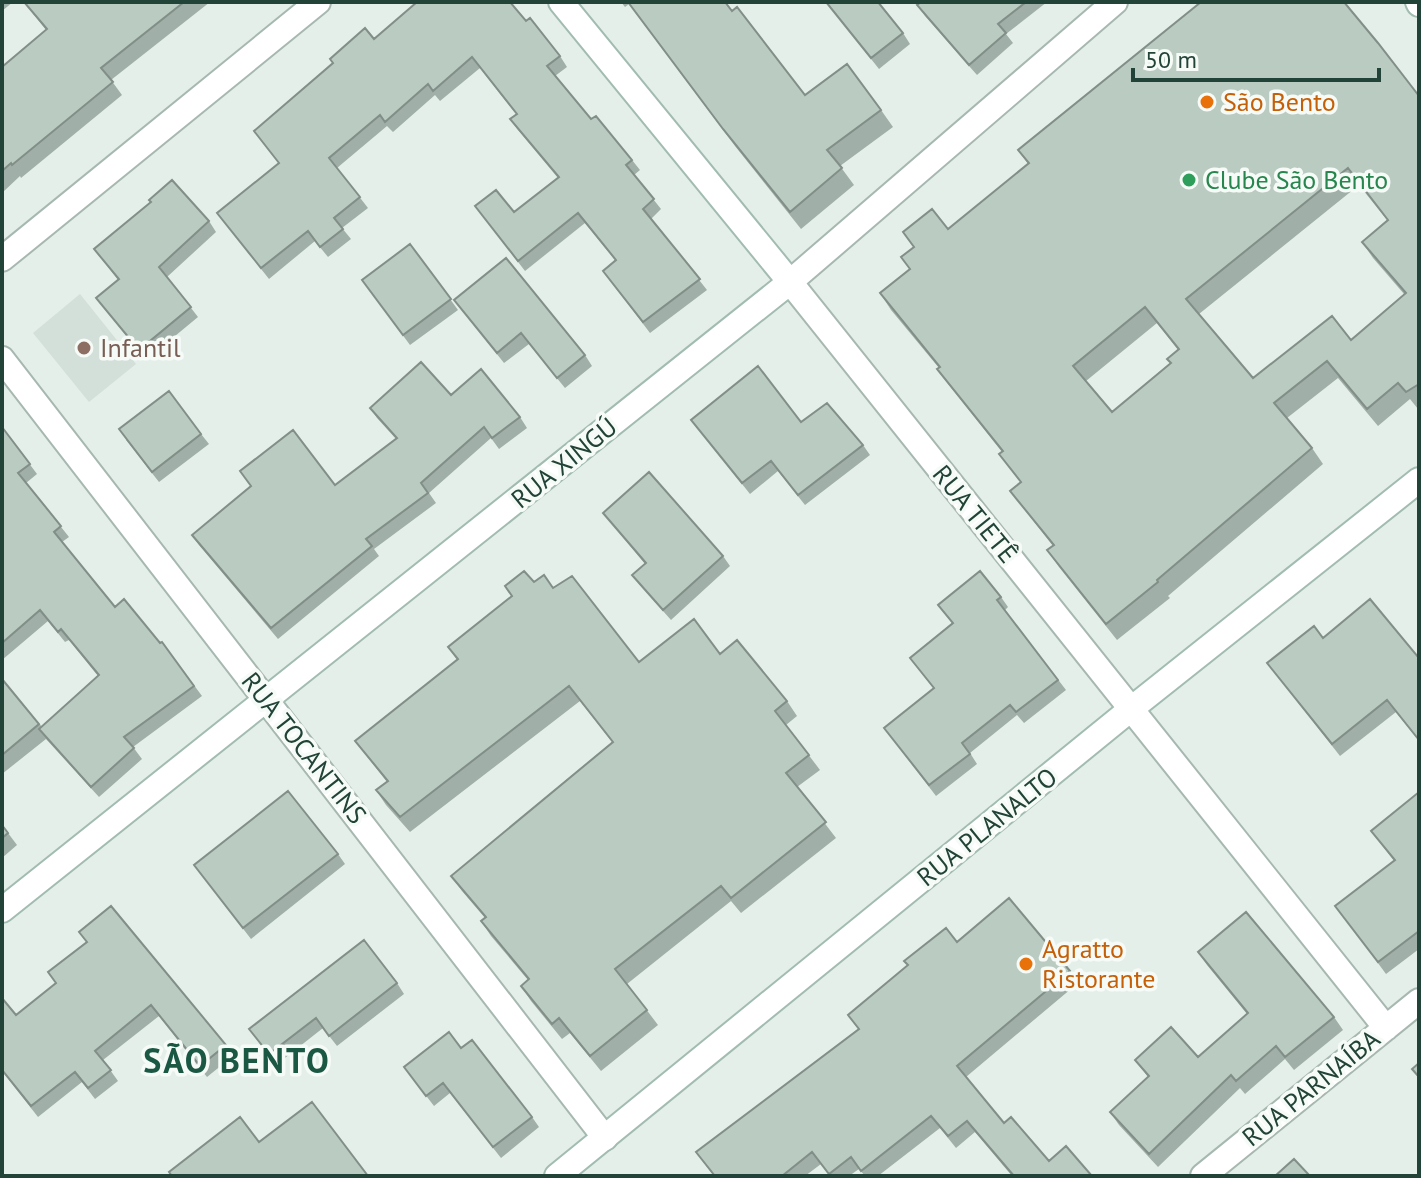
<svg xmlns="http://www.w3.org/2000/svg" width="1421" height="1178" font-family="'PT Sans',sans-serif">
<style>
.built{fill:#d3dfd9}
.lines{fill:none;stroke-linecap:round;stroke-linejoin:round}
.minor-casing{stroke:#a7b8b1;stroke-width:28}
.tertiary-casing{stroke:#a7b8b1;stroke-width:28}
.secondary-casing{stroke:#a2bcb1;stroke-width:28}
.minor{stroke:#fff;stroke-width:24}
.tertiary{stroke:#fff;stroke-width:24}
.secondary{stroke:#fff;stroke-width:24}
.wall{fill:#a0afa7;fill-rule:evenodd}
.building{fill:#bacbc2;stroke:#828e88;stroke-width:2;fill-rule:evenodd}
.food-dot{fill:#e8710a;stroke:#f6fbf8;stroke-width:3}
.leisure-dot{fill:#2e9e5b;stroke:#f6fbf8;stroke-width:3}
.education-dot{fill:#8d6e63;stroke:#f6fbf8;stroke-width:3}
.labels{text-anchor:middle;stroke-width:7;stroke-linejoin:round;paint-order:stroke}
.food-label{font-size:26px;fill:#c56008;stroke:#f6fbf8;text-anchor:start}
.leisure-label{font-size:26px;fill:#27864d;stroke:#f6fbf8;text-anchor:start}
.education-label{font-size:26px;fill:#785e54;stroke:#f6fbf8;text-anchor:start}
.street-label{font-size:26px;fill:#224337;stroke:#f6fbf8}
.district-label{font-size:34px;font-weight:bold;letter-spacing:2px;fill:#1b5844;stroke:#f6fbf8}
</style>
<rect width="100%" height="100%" fill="#e5efea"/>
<path class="built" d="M80,294L136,364L89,402L33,333Z"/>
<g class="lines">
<g class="minor-casing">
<path id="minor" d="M1115,2L790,282L1386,1028
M2,359L605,1138
M1203,1176L1419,1001"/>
</g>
<g class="tertiary-casing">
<path id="tertiary" d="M2,259L318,2"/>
</g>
<g class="secondary-casing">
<path id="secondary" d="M1418,2L1419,4
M2,910L790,282L561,2
M557,1176L1131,709L1419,480"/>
</g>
<use href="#minor" class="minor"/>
<use href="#tertiary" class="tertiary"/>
<use href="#secondary" class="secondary"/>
</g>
<path class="wall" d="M2,2H13L2,11Z
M24,2H210L111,80L122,95L21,178L20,176L2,193V67L46,30Z
M621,2H725L805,95L881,110L893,127L840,166L854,185L801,229L735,146L629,4L625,7Z
M826,2L903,33L910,44L879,69Z
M921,2H1047L1006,34L1013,43L977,75L925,16L917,5Z
M526,21L560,56L567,67L555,76L591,119L632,160L640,170L634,175L661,209L651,219L707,290L650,333L603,271L615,260L585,223L525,271L475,206L514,212L558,178L518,130L510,119L516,114L480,68L440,101L435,95L393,132L387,126L337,168L368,208L342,228L351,239L328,257L315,241L269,279L217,213L279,163L254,131L374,39Z
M1419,96V408L1418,409L1410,399L1378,426L1338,378L1287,418L1312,448L1323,464L1168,596L1170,598L1117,640L1059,567L1047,550L1053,546L1010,491L1021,483L999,454L1002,452L949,385L937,369L939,368L891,310L880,293L910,269L948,229L1028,164L1018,150ZM1359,185L1387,220L1362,242L1373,258L1404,294L1351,340L1253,378L1199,314ZM1157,323L1178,350L1170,363L1112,412L1086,381Z
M209,221L216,232L167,277L198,317L146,360L96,298L118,280L94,249Z
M410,244L458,310L410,345L362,280Z
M454,300L585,355L592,366L565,388L529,344L504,363Z
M451,395L520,417L527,428L499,449L491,438L429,493L436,503L374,549L379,556L278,639L199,545L192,535L251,486L240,471L335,485L396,439L377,418L370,408Z
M691,420L801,422L863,445L870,455L805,505L778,471L750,494Z
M2,427L37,474L26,483L69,537L62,542L115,607L160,643L162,642L202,696L133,747L142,759L99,797L46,739L2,774V679L42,727L98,676L69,640L65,642L48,621L2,660Z
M201,434L209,444L159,482L126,440Z
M603,513L723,556L730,566L671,620L640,585L632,575L645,564Z
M534,582L553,588L639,662L720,654L787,701L797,716L786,725L820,770L797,787L836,838L741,913L731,901L627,984L658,1025L601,1071L570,1033L562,1039L531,1001L521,986L528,980L491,936L481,921L485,918L462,891L451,876L612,742L580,701L410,832L386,805L376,790L387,782L355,741L457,660L448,647Z
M1001,597L1008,607L1005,610L1066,690L1024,723L1017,715L970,753L977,764L936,796L884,728L934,689L910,658L952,623L938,605Z
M1323,638L1419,658V741L1396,712L1340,756L1267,663Z
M1419,792V949L1386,974L1344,917L1394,861L1371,831Z
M2,825L17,845L2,858Z
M338,854L345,864L251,939L194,865Z
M79,932L226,1045L233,1056L207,1077L159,1016L103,1060L118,1081L95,1099L82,1082L38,1117L2,1071V998L16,1015L56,983L48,972L86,942Z
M957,942L1070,971L1078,983L966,1077L1004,1123L1049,1161L1092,1176H1012L975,1132L956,1148L940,1128L878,1176H865L859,1169L849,1176H830L821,1164L805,1176H714L696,1152L858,1029L848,1015Z
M1198,952L1334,1017L1343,1030L1294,1070L1285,1059L1245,1094L1240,1088L1158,1167L1119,1125L1110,1112L1148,1077L1135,1060L1198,1057L1247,1014L1207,965Z
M397,983L404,994L337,1046L323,1028L276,1065L249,1029Z
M461,1048L532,1117L539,1127L501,1158L450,1093L434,1106L404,1067Z"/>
<path class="building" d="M24,2H184L101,68L113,82L12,165L11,163L2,171V67L47,29Z
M417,2H510L526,21L530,18L560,56L547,66L591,119L596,116L632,160L626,165L654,199L643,209L700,279L643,322L603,271L616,260L578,213L518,261L475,206L496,190L514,212L559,177L510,119L517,114L472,57L433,91L428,84L385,122L380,115L329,158L360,197L334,218L343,229L320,247L308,231L261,268L217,213L279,163L254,131L333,63L330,59L365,28L374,39Z
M628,2H725L732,11L737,7L805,95L847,64L881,110L827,150L842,168L790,212L723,129Z
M826,2H878L903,33L871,58Z
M921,2H1026L998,24L1006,33L969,65L917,5Z
M1201,2H1344L1378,43L1419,96V384L1406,392L1398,383L1367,409L1327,361L1274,403L1312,448L1157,580L1158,582L1106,624L1047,550L1054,545L1010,491L1021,482L999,454L1003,451L937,369L940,367L880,293L910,269L901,257L914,247L903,232L932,209L948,229L1029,163L1018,150ZM1348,168L1388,220L1362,242L1406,293L1351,340L1332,316L1253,378L1186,299ZM1145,307L1179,349L1167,359L1171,363L1112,412L1073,366Z
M172,180L209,221L159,267L191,307L139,350L96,298L119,279L94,249L151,202L149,200Z
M410,244L451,299L403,335L362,280Z
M506,258L585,355L557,378L521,333L497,353L454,300Z
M421,362L451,395L481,369L520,417L492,438L484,427L421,483L428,493L366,539L372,546L271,628L192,535L251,486L240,471L293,430L335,485L397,438L370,408Z
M758,366L801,422L827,403L863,445L798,495L771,461L742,483L691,420Z
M169,391L201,434L152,472L119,429Z
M2,427L30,464L18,473L61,526L54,532L115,607L124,599L160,643L162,642L194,686L124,737L134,748L91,787L39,729L99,675L61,629L58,632L40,610L2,643Z
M649,472L723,556L663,610L632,575L646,563L603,513Z
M524,571L534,582L544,575L553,588L572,576L639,662L694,619L720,654L737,640L787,701L775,711L809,755L786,773L826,822L731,898L721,886L615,969L647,1010L590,1056L559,1018L552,1024L521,986L529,979L481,921L486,917L451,876L613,742L569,686L400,817L376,790L388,781L355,741L458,659L448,647L512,596L505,586Z
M980,571L1001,597L997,600L1058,680L1016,712L1010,705L962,743L970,754L929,785L884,728L934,688L910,658L953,623L938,605Z
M1370,599L1419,658V740L1387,700L1332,744L1267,663L1314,626L1323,638Z
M2,679L39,724L2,755Z
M288,791L338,854L243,928L194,865Z
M1419,792V931L1378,962L1335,906L1395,860L1371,831Z
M2,825L8,833L2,838Z
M1009,898L1070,971L957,1066L1004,1123L1011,1117L1049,1161L1066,1146L1092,1176H1014L967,1121L948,1136L931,1116L861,1171L851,1157L829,1174L812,1152L782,1176H715L696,1152L859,1029L848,1015L908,965L904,961L946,928L957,942Z
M111,906L226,1045L200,1066L151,1005L95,1051L111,1070L88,1088L75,1072L31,1106L2,1070V998L16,1015L56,983L48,972L87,942L79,932Z
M1246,912L1334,1017L1285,1057L1276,1046L1236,1081L1231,1075L1149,1154L1110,1112L1149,1076L1135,1060L1171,1027L1198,1057L1248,1013L1198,952Z
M364,940L397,983L329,1036L316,1018L269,1054L249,1029Z
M449,1032L461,1048L472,1040L532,1117L493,1147L443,1083L426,1096L404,1067Z
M1419,1063V1077L1412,1069Z
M312,1102L368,1176H172L169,1172L240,1117L259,1142Z
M1294,1159L1310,1176H1275Z"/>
<g class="food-dot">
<circle cx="1207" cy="102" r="8"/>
<circle cx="1026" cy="964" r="8"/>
</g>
<circle class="leisure-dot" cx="1189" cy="180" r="8"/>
<circle class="education-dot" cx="84" cy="348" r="8"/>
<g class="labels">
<g class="food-label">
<text x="1223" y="111">São Bento</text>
<text x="1042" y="958">Agratto<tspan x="1042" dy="30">Ristorante</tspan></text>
</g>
<g class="leisure-label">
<text x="1205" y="189">Clube São Bento</text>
</g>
<g class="education-label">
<text x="100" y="357">Infantil</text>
</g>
<g class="street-label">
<text transform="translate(564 463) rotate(-39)" y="9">RUA XINGÚ</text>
<text transform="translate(975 514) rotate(51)" y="9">RUA TIETÊ</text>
<text transform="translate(304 748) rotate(52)" y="9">RUA TOCANTINS</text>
<text transform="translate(987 827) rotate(-39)" y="9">RUA PLANALTO</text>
<text transform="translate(1311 1088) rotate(-39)" y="9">RUA PARNAÍBA</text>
</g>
<g class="district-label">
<text x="237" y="1073">SÃO BENTO</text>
</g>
</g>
<rect width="1421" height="1178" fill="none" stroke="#224337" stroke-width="8"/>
<path d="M1133 68v12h246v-12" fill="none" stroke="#224337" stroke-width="4"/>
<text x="1145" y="68" font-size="24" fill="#224337" stroke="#f6fbf8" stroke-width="6" paint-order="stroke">50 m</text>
</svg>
